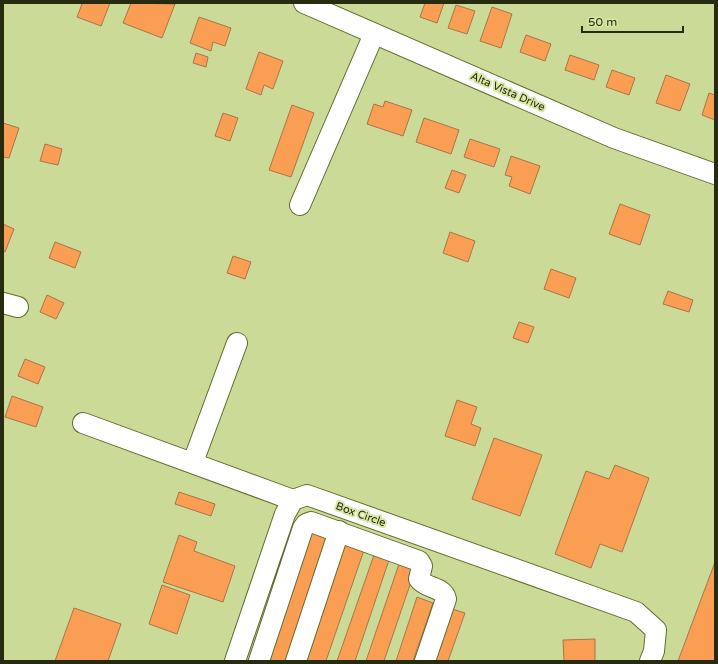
<svg xmlns="http://www.w3.org/2000/svg" width="718" height="664" font-family="'Varela Round',sans-serif">
<style>
.building{fill:#f99e52;stroke:#aa754a}
.lines{fill:none;stroke-linecap:round;stroke-linejoin:round}
.minor-casing{stroke:#606c2c;stroke-width:22}
.minor{stroke:#fff;stroke-width:20}
.labels{text-anchor:middle;stroke-width:4;stroke-linejoin:round;paint-order:stroke}
.street-label{font-size:11px;fill:#272c11;stroke:#d8e7a4}
</style>
<rect width="100%" height="100%" fill="#cbda97"/>
<path class="building" d="M78,3H110L101,26L77,17L82,4Z
M131,3L175,4L162,38L123,23Z
M425,3H444L437,23L420,17Z
M456,5L475,11L467,34L448,28Z
M492,7L512,14L501,48L480,41Z
M199,17L231,28L225,46L213,42L211,51L190,43Z
M526,35L551,44L545,61L520,52Z
M259,52L283,61L273,89L264,85L261,95L246,89Z
M196,53L208,57L206,67L193,63Z
M570,55L599,65L594,80L565,70Z
M612,70L635,78L629,95L606,87Z
M666,75L690,84L680,111L656,103Z
M709,93L715,95V120L702,115Z
M385,101L412,110L403,136L367,124L374,104L383,107Z
M292,105L314,113L291,177L269,170Z
M223,113L238,118L230,141L215,136Z
M424,118L459,130L451,154L416,142Z
M3,123L19,128L9,158L3,157Z
M470,139L500,149L494,167L464,157Z
M45,144L62,149L58,165L40,161Z
M511,156L540,166L530,194L509,186L512,177L505,175Z
M452,170L466,175L459,193L445,188Z
M620,204L650,215L640,245L609,234Z
M3,224L14,229L5,252L3,251Z
M450,232L475,241L468,262L443,253Z
M55,242L81,252L75,268L49,258Z
M233,256L251,262L245,279L227,273Z
M551,269L576,278L569,298L544,289Z
M668,291L693,300L689,312L663,304Z
M47,295L64,303L56,319L40,312Z
M519,322L534,327L528,343L513,338Z
M25,359L45,367L38,384L18,376Z
M12,396L43,407L36,427L5,417Z
M457,400L477,407L471,424L481,428L475,446L445,436Z
M494,438L542,455L520,516L472,499Z
M615,465L649,478L622,552L600,544L591,568L555,554L586,471L609,479Z
M179,492L215,504L211,516L175,504Z
M311,531L329,537L287,661H266Z
M179,535L197,542L194,551L235,566L223,602L163,582Z
M345,544L364,550L326,661H305Z
M374,555L389,560L355,661H337Z
M715,562V661H678Z
M399,564L415,570L384,661H366Z
M162,585L190,595L177,634L149,624Z
M417,597L433,603L413,661H396Z
M74,608L121,624L108,661H55Z
M449,608L465,613L448,661H431Z
M595,639V661H564L563,640Z"/>
<g class="lines">
<g class="minor-casing">
<path id="minor" d="M304,3L614,138L715,174
M300,205L374,34
M3,303L18,307
M83,423L293,500
M193,462L237,343
M235,661L285,514L293,500L307,495L636,612L656,630L654,651L650,661
M259,661L303,528L306,524L311,522L419,561L422,566L419,579C426,589 443,586 446,599L425,661
M296,661L339,531"/>
</g>
<use href="#minor" class="minor"/>
</g>
<g class="labels">
<g class="street-label">
<text transform="translate(508 91) rotate(24)" y="4">Alta Vista Drive</text>
<text transform="translate(361 514) rotate(20)" y="4">Box Circle</text>
</g>
</g>
<rect width="718" height="664" fill="none" stroke="#272c11" stroke-width="8"/>
<path d="M582 26v6h101v-6" fill="none" stroke="#272c11" stroke-width="2"/>
<text x="588" y="26" font-size="12" fill="#272c11" stroke="#d8e7a4" stroke-width="3" paint-order="stroke">50 m</text>
</svg>
